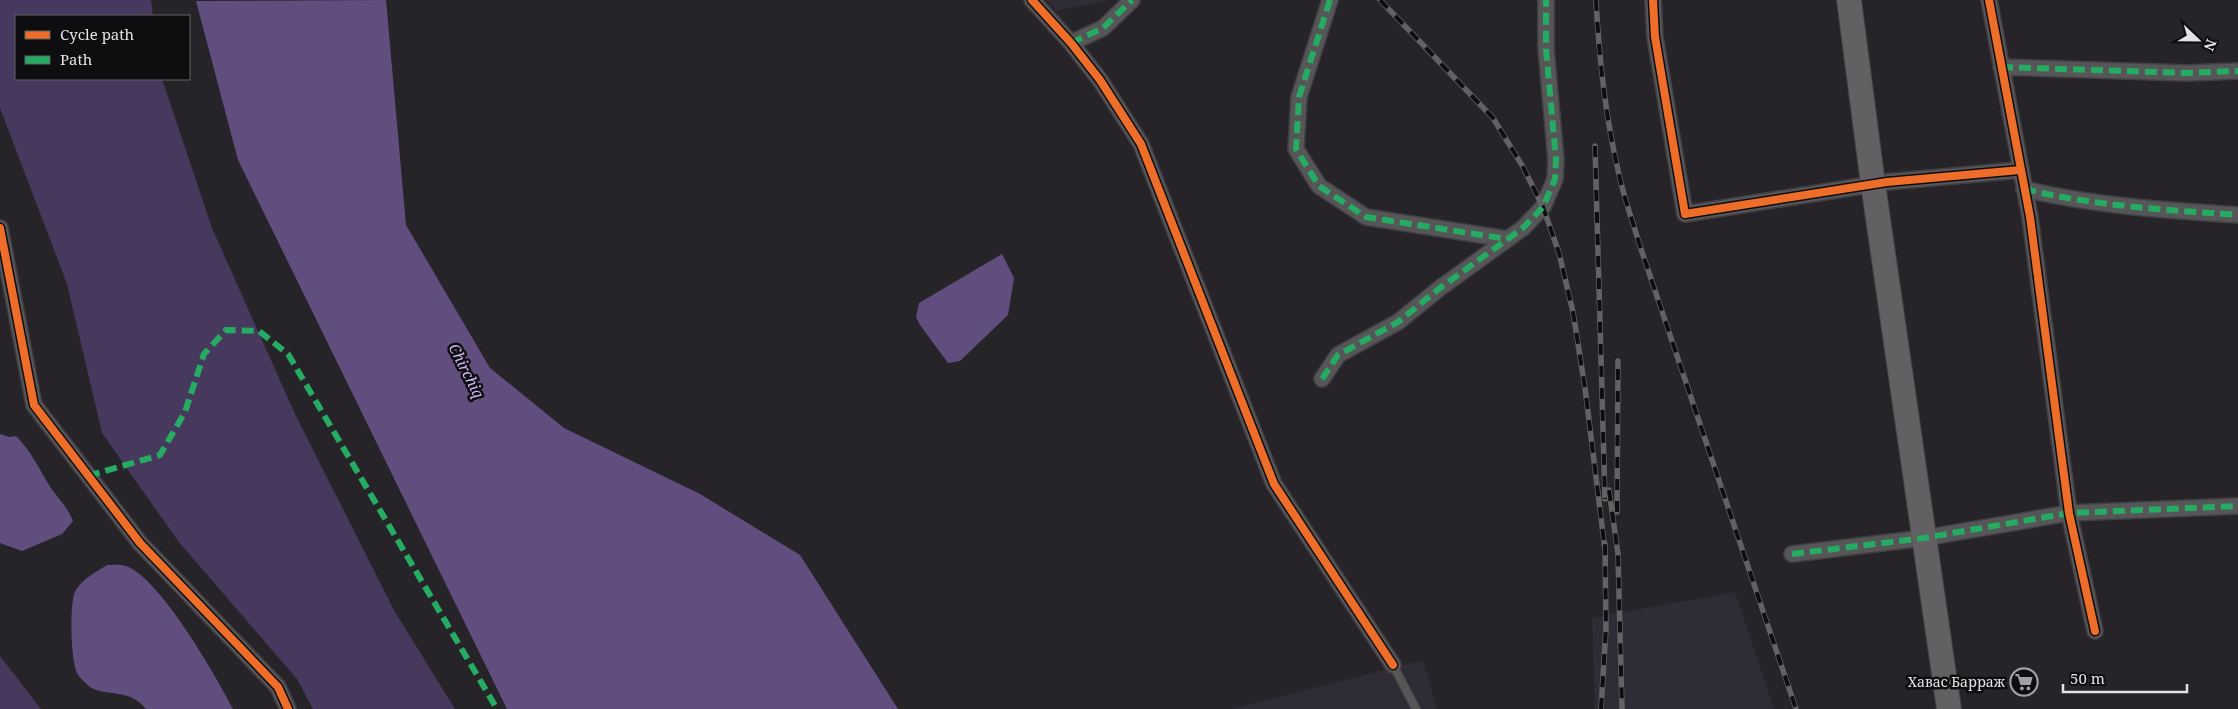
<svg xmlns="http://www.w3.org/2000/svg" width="2238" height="709" font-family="'Noto Serif',serif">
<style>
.built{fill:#302c36}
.green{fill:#47385d}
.water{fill:#614e7e}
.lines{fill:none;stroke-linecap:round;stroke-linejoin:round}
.lane-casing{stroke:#403f42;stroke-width:10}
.street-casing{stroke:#403f42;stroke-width:18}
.primary-casing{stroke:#403f42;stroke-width:26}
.lane{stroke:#565658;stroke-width:8}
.street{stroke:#565658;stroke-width:15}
.primary{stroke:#626063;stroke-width:24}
.rail-casing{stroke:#626164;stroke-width:5.5}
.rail{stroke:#0e0d0f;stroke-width:4;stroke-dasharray:11;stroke-linecap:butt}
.quiet{stroke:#26ab63;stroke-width:6;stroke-dasharray:12 6;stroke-linecap:butt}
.cycleway-casing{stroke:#0e0d0f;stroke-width:11}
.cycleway{stroke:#ee6e29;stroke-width:8}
.labels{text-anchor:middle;stroke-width:5;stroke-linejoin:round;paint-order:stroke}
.poi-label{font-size:14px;fill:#e3e2e6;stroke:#0e0d0f;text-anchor:end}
.water-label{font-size:15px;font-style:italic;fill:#d0b8f8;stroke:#0e0d0f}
</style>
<rect width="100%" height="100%" fill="#262428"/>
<path class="built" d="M1046,0H1110L1056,11Z
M1735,592L1774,709H1595L1592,618Z
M1423,660L1437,709H1231Z"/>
<path class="green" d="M0,0H151L153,16H16V79H162L212,228L296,416L395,612L455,709H313L297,679L178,541L102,433L67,284L0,108Z
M0,656L41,709H0Z"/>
<path class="water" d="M386,0L406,225L490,368L564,428L700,494L800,555L898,709H507L238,160L196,1Z
M1002,254L1014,278L1008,315L960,361L948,363L920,325L916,317L919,303Z
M0,434L9,437L16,436C31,451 38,467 49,485C58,499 66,504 73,521L62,534L22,551L0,543Z
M107,565C112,565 121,564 126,566C160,578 216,676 233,709H146C130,688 106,697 90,687C86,684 79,677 77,673C71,660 69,605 75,592C80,580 96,572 107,565Z"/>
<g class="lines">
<g class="lane-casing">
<path id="lane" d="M1393,665L1416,709"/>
</g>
<g class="street-casing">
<path id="street" d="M1032,0L1071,43L1100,80L1141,144L1274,484L1393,665
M1330,0L1299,97L1296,149L1319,186L1366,217L1507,239
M1653,0L1655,37L1685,214L1887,182L2020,170
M1989,0L2030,217L2069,513L2095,631
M1071,43L1103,28L1132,0
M2001,67L2187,73L2238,71
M2024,189C2095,206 2166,210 2238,215
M0,228L34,405L140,543L278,687L288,709
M1322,379L1338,355L1398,322L1440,288L1523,228L1543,207L1555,179L1556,160L1546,49V0
M1792,554L1924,538L2069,513L2238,506"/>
</g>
<g class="primary-casing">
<path id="primary" d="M1849,0L1873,184L1949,709"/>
</g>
<use href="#lane" class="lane"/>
<use href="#street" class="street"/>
<use href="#primary" class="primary"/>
<g class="rail-casing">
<path id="rail" d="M1380,0L1493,118L1523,167L1543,207L1559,253L1573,312L1585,388L1605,550
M1596,0C1599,57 1605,114 1618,170C1623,195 1632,219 1639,243L1796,709
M1595,146L1605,499
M1609,490L1618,554L1622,709
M1617,512L1618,361
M1601,709L1606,628L1605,544"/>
</g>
<use href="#rail" class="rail"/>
<path class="quiet" d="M1330,0L1299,97L1296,149L1319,186L1366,217L1507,239
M1071,43L1103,28L1132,0
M2001,67L2187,73L2238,71
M2024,189C2095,206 2166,210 2238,215
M1322,379L1338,355L1398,322L1440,288L1523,228L1543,207L1555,179L1556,160L1546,49V0
M88,476L160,455L185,412L204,354L226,330L259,331L288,354L497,709
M1792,554L1924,538L2069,513L2238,506"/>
<g class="cycleway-casing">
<path id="cycleway" d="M1032,0L1071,43L1100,80L1141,144L1274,484L1393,665
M1653,0L1655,37L1685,214L1887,182L2020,170
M1989,0L2030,217L2069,513L2095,631
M0,228L34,405L140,543L278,687L288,709"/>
</g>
<use href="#cycleway" class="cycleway"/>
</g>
<defs>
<g id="supermarket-ring" transform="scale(1.4375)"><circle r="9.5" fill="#0e0d0f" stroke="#a1a0a4" stroke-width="1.5"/><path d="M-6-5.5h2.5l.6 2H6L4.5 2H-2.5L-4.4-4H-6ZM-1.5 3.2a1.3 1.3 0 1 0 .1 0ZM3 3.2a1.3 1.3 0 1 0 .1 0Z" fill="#a1a0a4"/></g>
</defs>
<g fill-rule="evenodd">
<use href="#supermarket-ring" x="2024" y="682"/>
</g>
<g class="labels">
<g class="poi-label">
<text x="2005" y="687">Хавас Барраж</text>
</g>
<g class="water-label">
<text transform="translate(466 371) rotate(63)" y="5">Chirchiq</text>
</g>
</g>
<rect x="15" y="15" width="175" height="65" fill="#0e0d0f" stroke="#636265"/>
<rect x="25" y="31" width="25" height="8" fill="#ee6e29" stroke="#636265"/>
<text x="60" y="40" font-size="15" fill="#e3e2e6">Cycle path</text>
<rect x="25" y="56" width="25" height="8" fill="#26ab63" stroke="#636265"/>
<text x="60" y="65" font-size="15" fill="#e3e2e6">Path</text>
<g transform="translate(2198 40) rotate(112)" stroke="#0e0d0f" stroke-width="4" paint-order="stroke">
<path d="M0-4L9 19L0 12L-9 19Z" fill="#e3e2e6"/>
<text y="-8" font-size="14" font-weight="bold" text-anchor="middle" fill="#e3e2e6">N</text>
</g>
<path d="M2063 684v8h124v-8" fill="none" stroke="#e3e2e6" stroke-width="2.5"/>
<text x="2070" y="684" font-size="15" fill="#e3e2e6" stroke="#0e0d0f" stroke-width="4" paint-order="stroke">50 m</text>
</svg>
